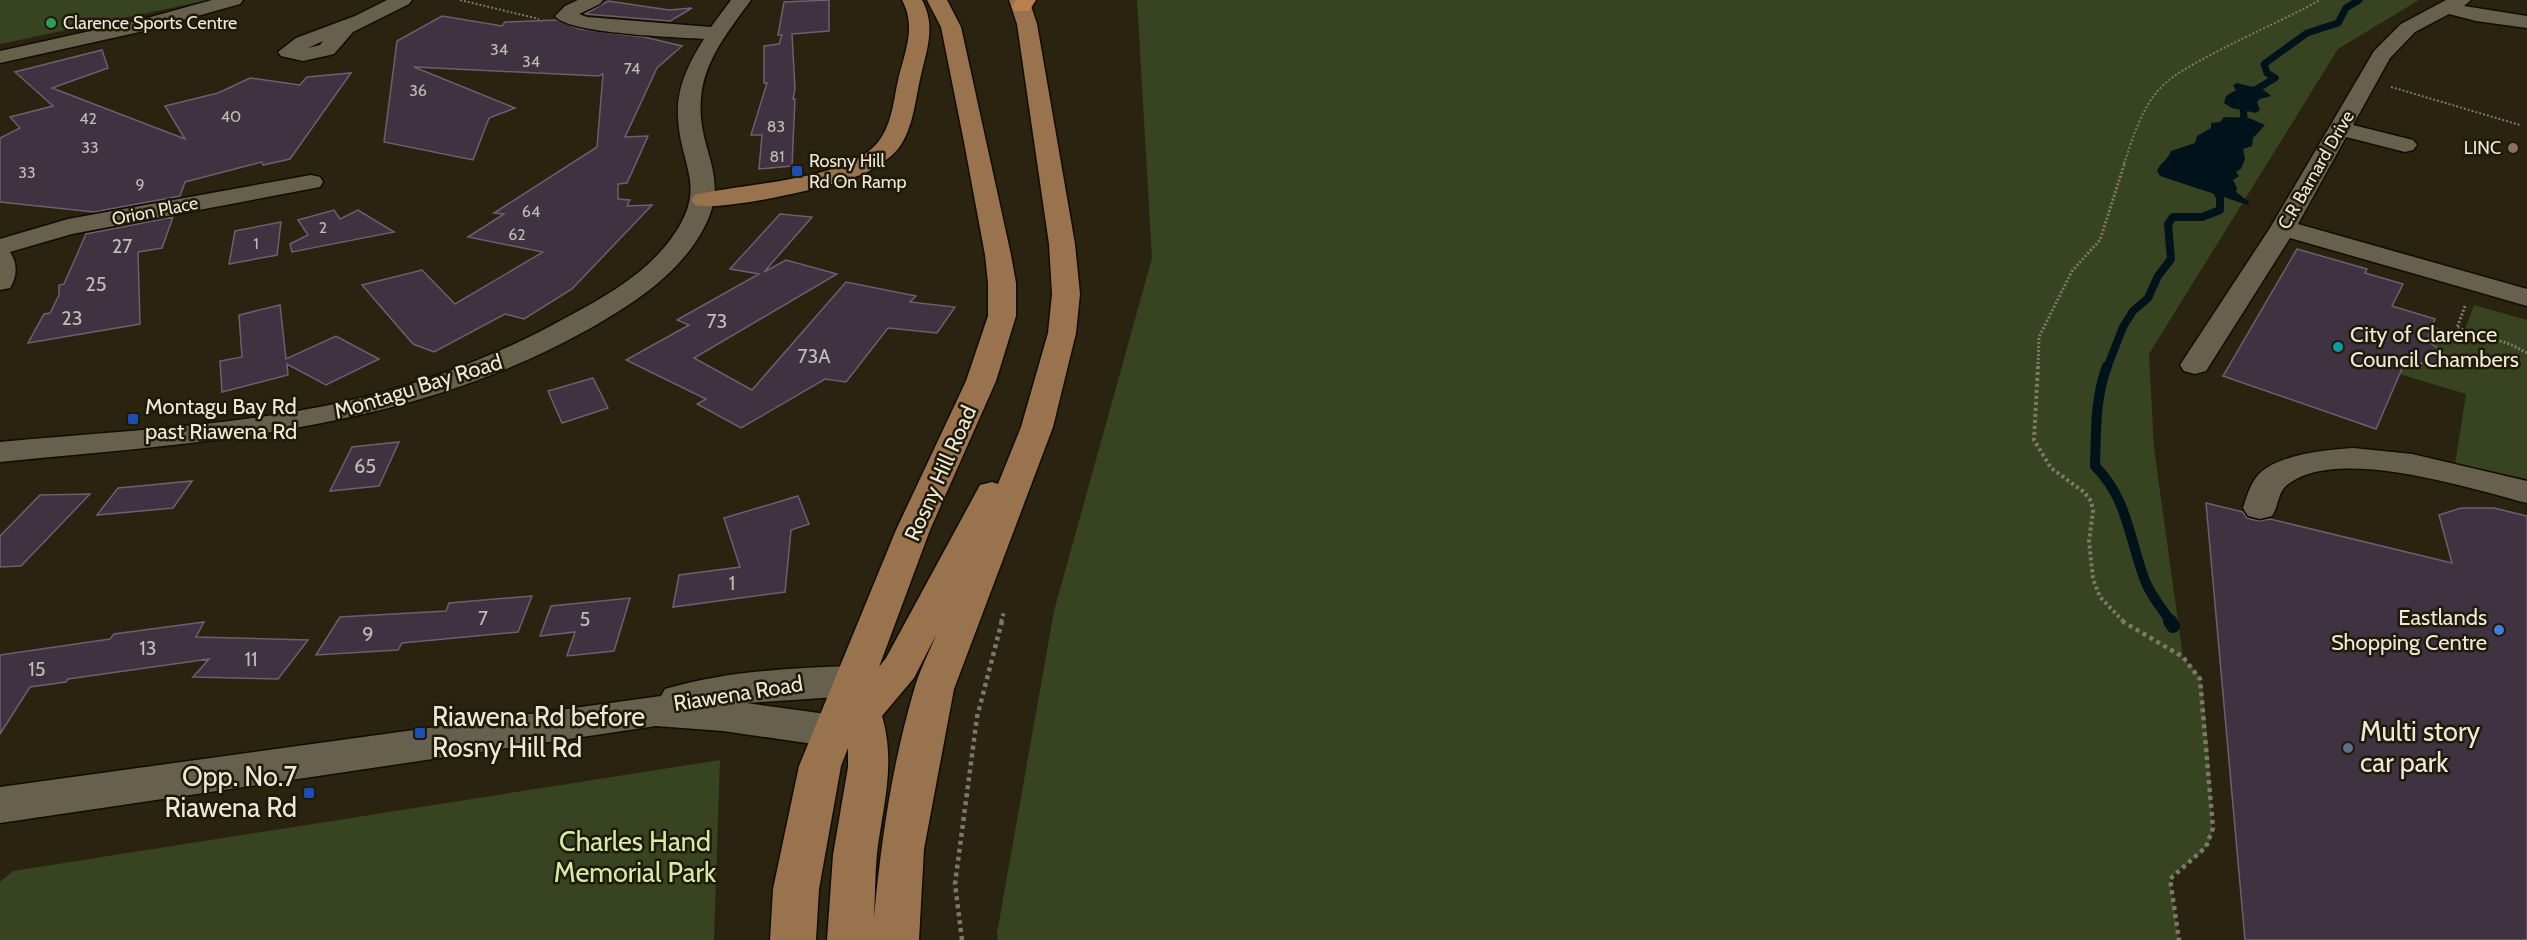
<svg xmlns="http://www.w3.org/2000/svg" width="2527" height="940" font-family="Cabin,sans-serif">
<style>
.green{fill:#384322}
.water{fill:#00131b}
.lines{fill:none;stroke-linecap:round;stroke-linejoin:round}
.stream-far3{stroke:#00131b;stroke-width:7}
.stream-far2{stroke:#00131b;stroke-width:8}
.stream-far1{stroke:#00131b;stroke-width:10}
.stream{stroke:#00131b;stroke-width:14}
.building{fill:#3f3241;stroke:#6e5f70;stroke-width:1.5}
.minor-casing{stroke:#120c00;stroke-width:3}
.major-casing{stroke:#120c00;stroke-width:3}
.highway-casing{stroke:#120c00;stroke-width:3}
.path-far3{stroke:#7d7868;stroke-width:2;stroke-dasharray:2 2;stroke-linecap:butt}
.path-far2{stroke:#7d7868;stroke-width:3;stroke-dasharray:2 2;stroke-linecap:butt}
.path-far1{stroke:#7d7868;stroke-width:4;stroke-dasharray:3 3;stroke-linecap:butt}
.path{stroke:#7d7868;stroke-width:4.5;stroke-dasharray:4 4;stroke-linecap:butt}
.minor{fill:#67604c;fill-rule:evenodd}
.major{fill:#99734d;fill-rule:evenodd}
.highway{fill:#bb804e;fill-rule:evenodd}
.leisure-dot{fill:#2e9e5b;stroke:#201a07;stroke-width:2}
.education-dot{fill:#8d6e63;stroke:#201a07;stroke-width:2}
.transit-dot{fill:#1a4fb4;stroke:#201a07;stroke-width:2}
.culture-dot{fill:#0f9aa8;stroke:#201a07;stroke-width:2}
.shop-dot{fill:#3f7fe0;stroke:#201a07;stroke-width:2}
.service-dot{fill:#5c6f8a;stroke:#201a07;stroke-width:2}
.labels{text-anchor:middle;stroke-width:5;stroke-linejoin:round;paint-order:stroke}
.far-number-label{font-size:16px;fill:#c1bab5}
.far-poi-label{font-size:18px;fill:#ece8dc;stroke:#201a07;text-anchor:start}
.far-street-label{font-size:18px;fill:#ece8dc;stroke:#201a07}
.number-label{font-size:20px;fill:#c1bab5}
.poi-label{font-size:22px;fill:#ece8dc;stroke:#201a07;text-anchor:start}
.street-label{font-size:22px;fill:#ece8dc;stroke:#201a07}
.near-poi-label{font-size:27px;fill:#ece8dc;stroke:#201a07;text-anchor:start}
.near-park-label{font-size:27px;fill:#d4eca8;stroke:#201a07}
</style>
<rect width="100%" height="100%" fill="#292310"/>
<path class="green" d="M0,0H209L0,44Z
M1137,0H2419L2338,49L2149,354L2154,448L2183,657C2188,663 2197,671 2200,678C2205,691 2215,826 2211,838C2204,858 2182,863 2170,880L2179,940H998L997,933L1054,611L1152,258Z
M2474,305L2527,320V479L2455,464L2466,394L2399,374L2403,364L2455,362L2415,331L2420,322L2463,335Z
M720,760L714,940H0V882L13,871Z"/>
<path class="water" d="M2237,83C2252,88 2260,85 2271,96L2260,99L2257,102L2260,110L2256,113L2232,108L2224,103L2226,96L2236,90L2233,85Z
M2224,117L2249,118L2265,125L2253,138L2252,146L2243,149L2245,159L2241,169L2236,172L2239,176L2233,180L2237,188L2236,192L2249,202L2248,205L2160,176L2157,171C2160,163 2168,160 2171,151L2195,143L2197,136L2211,128V123L2220,122Z"/>
<g class="lines">
<path class="stream-far3" d="M2236,129L2244,117L2242,98L2275,78L2267,73L2264,64L2307,33L2338,23L2346,8L2359,0"/>
<path class="stream-far2" d="M2107,368L2123,327L2133,311L2148,298L2158,276L2171,259L2168,224L2173,217H2202L2220,210V197L2213,184"/>
<path class="stream-far1" d="M2107,366C2095,398 2096,432 2095,466C2129,500 2129,541 2146,583C2152,597 2163,610 2171,622"/>
<path class="stream" d="M2170,621L2173,626"/>
</g>
<path class="building" d="M829,0V31L792,34L795,89L793,99H795L792,166L759,169L762,135H751L767,83H764V46L779,44L782,35H778L784,2Z
M608,1L669,10L692,8L670,21L585,14Z
M442,16L502,26L505,22L557,20L580,29L644,37L682,46L657,68L625,137L648,136L627,183L618,184V199L630,200L627,206L652,205L572,289L524,319L505,314L434,352L413,344L362,285L422,270L455,304L543,252L468,237L504,214L494,213L597,147L603,74L598,76L414,67L515,108L489,118L473,160L384,142L397,41Z
M102,50L108,68L52,88L185,139L165,106L218,93L250,78L300,85L307,77L351,73L290,159L263,165L262,162L185,182L180,196L94,212L0,202V138L20,128L10,117L53,106L15,72Z
M334,210L340,219L358,210L394,232L292,252L290,244L308,235L298,220Z
M780,214L812,217L764,272L786,260L837,274L694,358L752,390L846,282L916,296L910,302L955,307L937,333L888,328L846,382L825,379L741,428L697,404L706,399L626,360L689,325L677,320L759,274L730,269Z
M173,217L162,248L138,252L140,324L28,343L44,314L50,313L59,295V285L64,284L86,234Z
M281,222L277,255L229,264L235,231Z
M2297,249L2367,269L2365,273L2403,284L2392,306L2435,319L2427,340L2455,362L2404,364L2376,429L2223,376Z
M280,305L286,359L336,336L379,359L326,385L287,364L288,375L222,392L220,361L242,357L239,315Z
M593,378L608,408L562,423L548,391Z
M399,442L379,486L330,491L352,447Z
M192,481L173,508L97,515L118,488Z
M90,494L21,566L0,567V536L40,495Z
M798,496L809,524L791,530L785,592L673,607L679,575L740,567L724,518Z
M2206,503L2243,512L2247,518L2259,521L2270,519L2452,563L2439,515L2461,508H2494L2527,516V940H2245Z
M532,596L518,632L402,643L398,650L316,655L340,617L446,611L449,603Z
M630,598L614,651L567,656L575,632L540,636L551,606Z
M204,622L196,637L308,640L278,679L193,677L209,659L68,679L66,682L30,687L0,734V655L110,639L114,634Z"/>
<g class="lines">
<g class="minor-casing">
<path id="minor" d="M212,0H243L240,4L144,31L0,63V51L140,20Z
M387,0H412L409,4L353,32L334,54L303,61L281,56L278,52L296,38L355,16ZM323,41L320,45L308,48Z
M578,0H603L600,4L579,14L587,17L711,27L731,0H751C730,29 704,60 701,98C696,153 735,177 700,235C675,277 631,305 589,329C405,432 205,442 0,462V442C128,430 259,426 384,392C449,374 510,349 569,316C607,296 650,271 675,233C707,185 680,166 678,117C676,89 689,62 704,39C678,37 568,34 555,16L565,6Z
M2446,0H2471L2464,6L2527,16V28L2476,21L2449,14L2415,32L2390,58L2353,125L2413,140L2417,145L2413,150L2405,152L2346,137L2298,224L2527,289V306L2290,238L2206,371L2195,374L2184,371L2180,365L2270,228L2374,51L2401,24Z
M311,175L320,177L323,182L320,187L72,234L10,252C18,264 17,277 10,288L0,290V239L68,219Z
M2353,448L2412,454L2527,481V503C2472,489 2331,443 2285,487C2278,494 2278,507 2272,516L2260,519L2248,516L2243,508C2247,496 2250,484 2259,474C2279,454 2326,450 2353,448Z
M853,666L867,671L873,681L867,691L853,696L746,703L834,715L848,720L854,731L848,742L834,747L723,731L656,726L0,823V787L661,696L665,689C725,671 791,668 853,666Z"/>
</g>
<g class="major-casing">
<path id="major" d="M902,0H922C936,26 927,48 921,75C915,99 914,128 898,149C889,159 877,167 865,173C836,186 723,212 695,205L691,200L695,195C742,183 854,181 881,138C893,120 894,96 899,76C906,49 916,26 902,0Z
M927,0H947L961,27L1011,255L1016,283V316L996,381L930,530L879,667L886,658L980,485L992,482L998,484L1021,427L1048,333L1052,294L1049,244L1017,24L1009,0H1029L1037,24L1075,244L1080,294L1076,333L1053,427L954,689L924,849L919,940H827L833,855L848,767V748L841,766L819,889L816,940H770L773,889L799,766L896,530L966,381L988,316V283L985,255L964,142L941,27ZM936,635C929,653 919,671 914,690C892,765 881,841 874,918C875,896 875,874 877,853C883,805 896,764 882,716L914,678Z"/>
</g>
<g class="highway-casing">
<path id="highway" d="M1016,0H1036L1029,11H1015L1012,7Z"/>
</g>
<path class="path-far3" d="M460,0L539,19
M2391,87L2520,125
M2124,164C2132,140 2140,113 2156,93C2169,77 2188,67 2205,58C2243,37 2282,21 2320,0"/>
<path class="path-far2" d="M2465,306L2457,328L2510,344L2527,353
M2038,368L2039,337L2072,271L2100,240L2125,162"/>
<path class="path-far1" d="M2038,366L2034,440L2051,468L2084,492L2091,501L2093,511L2089,541L2093,579L2100,597L2124,622
M1001,622L1004,612"/>
<path class="path" d="M2122,621L2183,657L2200,679L2213,828L2206,847L2170,879L2179,940
M962,940L955,884L977,717L1002,621"/>
<use href="#minor" class="minor"/>
<use href="#major" class="major"/>
<use href="#highway" class="highway"/>
</g>
<circle class="leisure-dot" cx="51" cy="23" r="6"/>
<circle class="education-dot" cx="2513" cy="148" r="6"/>
<g class="transit-dot">
<rect x="791" y="165" width="12" height="12" rx="3"/>
<rect x="127" y="413" width="12" height="12" rx="3"/>
<rect x="414" y="727" width="12" height="12" rx="3"/>
<rect x="303" y="787" width="12" height="12" rx="3"/>
</g>
<circle class="culture-dot" cx="2338" cy="347" r="6"/>
<circle class="shop-dot" cx="2499" cy="630" r="6"/>
<circle class="service-dot" cx="2348" cy="748" r="6"/>
<g class="labels">
<g class="far-number-label">
<text x="499" y="55">34</text>
<text x="531" y="67">34</text>
<text x="632" y="74">74</text>
<text x="418" y="96">36</text>
<text x="231" y="122">40</text>
<text x="88" y="124">42</text>
<text x="776" y="132">83</text>
<text x="90" y="153">33</text>
<text x="777" y="162">81</text>
<text x="27" y="178">33</text>
<text x="140" y="190">9</text>
<text x="531" y="217">64</text>
<text x="323" y="233">2</text>
<text x="517" y="240">62</text>
<text x="256" y="249">1</text>
</g>
<g class="far-poi-label">
<text x="63" y="29">Clarence Sports Centre</text>
<text x="2501" y="154" text-anchor="end">LINC</text>
<text x="809" y="167">Rosny Hill<tspan x="809" dy="21">Rd On Ramp</tspan></text>
</g>
<g class="far-street-label">
<text transform="translate(2316 170) rotate(-60)" y="6">C.R Barnard Drive</text>
<text transform="translate(155 211) rotate(-11)" y="6">Orion Place</text>
</g>
<g class="number-label">
<text x="122" y="253">27</text>
<text x="96" y="291">25</text>
<text x="72" y="325">23</text>
<text x="717" y="328">73</text>
<text x="814" y="363">73A</text>
<text x="365" y="473">65</text>
<text x="732" y="590">1</text>
<text x="483" y="625">7</text>
<text x="585" y="626">5</text>
<text x="368" y="641">9</text>
<text x="148" y="655">13</text>
<text x="251" y="666">11</text>
<text x="37" y="676">15</text>
</g>
<g class="poi-label">
<text x="2350" y="342">City of Clarence<tspan x="2350" dy="25">Council Chambers</tspan></text>
<text x="145" y="414">Montagu Bay Rd<tspan x="145" dy="25">past Riawena Rd</tspan></text>
<text x="2487" y="625" text-anchor="end">Eastlands<tspan x="2487" dy="25">Shopping Centre</tspan></text>
</g>
<g class="street-label">
<text transform="translate(418 386) rotate(-17)" y="8">Montagu Bay Road</text>
<text transform="translate(940 473) rotate(-66)" y="8">Rosny Hill Road</text>
<text transform="translate(738 693) rotate(-9)" y="8">Riawena Road</text>
</g>
<g class="near-poi-label">
<text x="432" y="726">Riawena Rd before<tspan x="432" dy="31">Rosny Hill Rd</tspan></text>
<text x="2360" y="741">Multi story<tspan x="2360" dy="31">car park</tspan></text>
<text x="297" y="786" text-anchor="end">Opp. No.7<tspan x="297" dy="31">Riawena Rd</tspan></text>
</g>
<g class="near-park-label">
<text x="635" y="851">Charles Hand<tspan x="635" dy="31">Memorial Park</tspan></text>
</g>
</g>
</svg>
